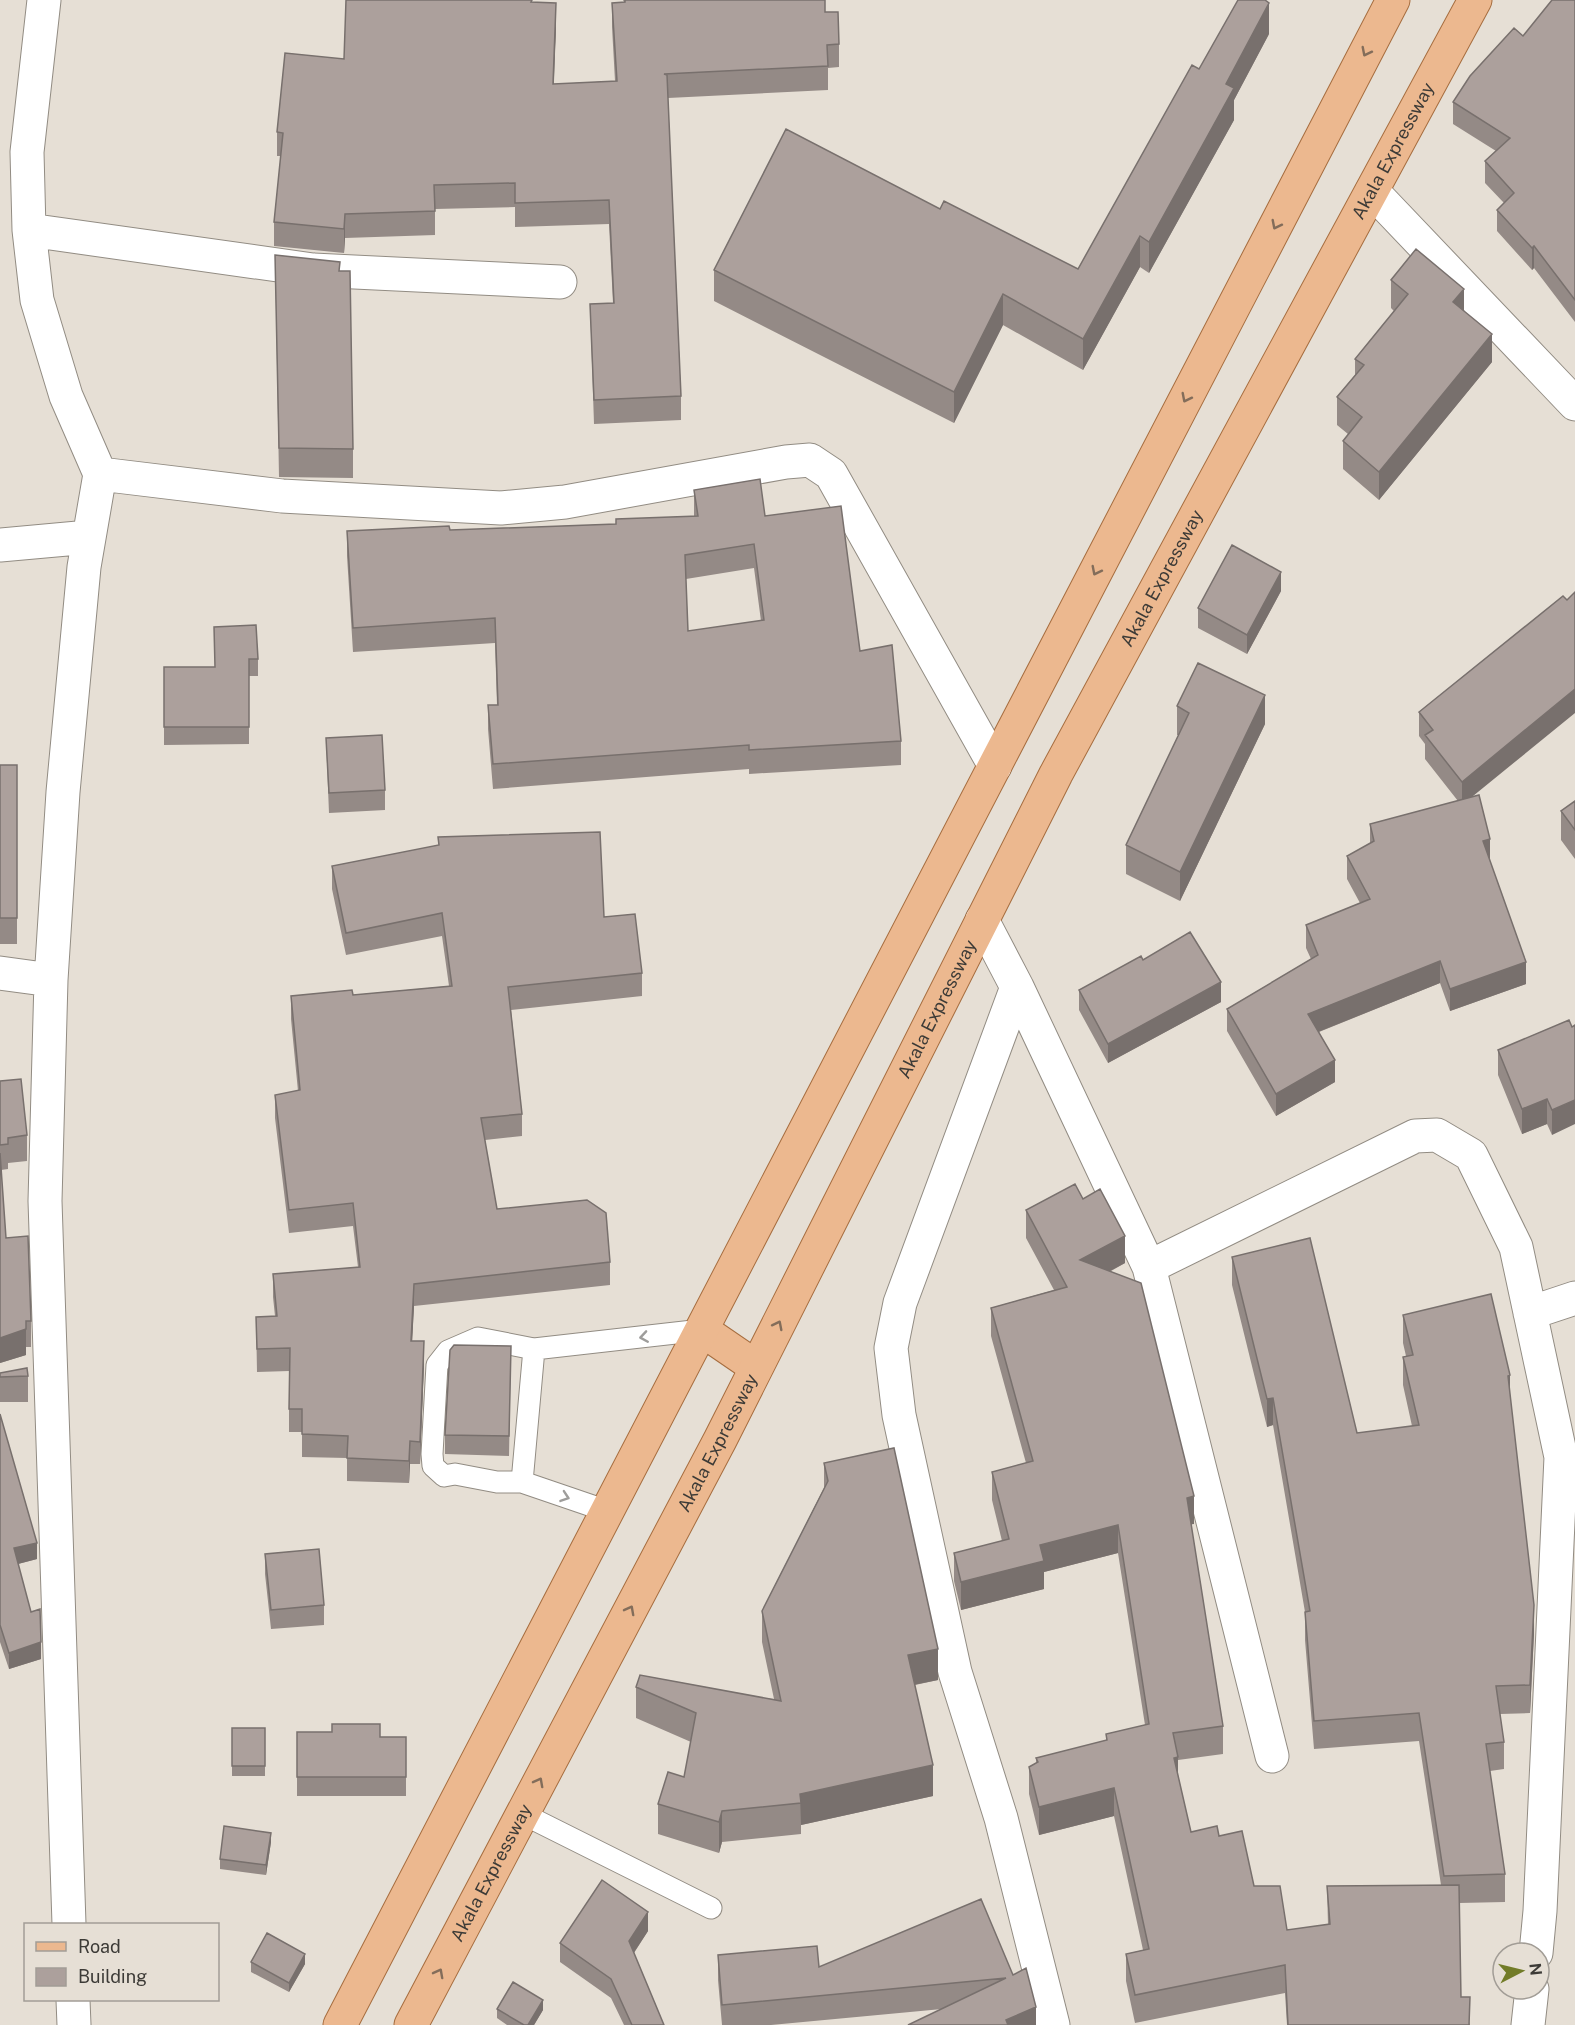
<svg xmlns="http://www.w3.org/2000/svg" width="1575" height="2025" font-family="'Public Sans',sans-serif">
<style>
.lines{fill:none;stroke-linecap:round;stroke-linejoin:round}
.lane-casing{stroke:#928c83;stroke-width:23}
.street-casing{stroke:#928c83;stroke-width:35}
.primary-casing{stroke:#a66d3f;stroke-width:35}
.lane{stroke:#fff;stroke-width:21}
.street{stroke:#fff;stroke-width:33}
.primary{stroke:#ecb88f;stroke-width:33}
.wall{fill:#948a86;fill-rule:evenodd}
.shaded-wall{fill:#78706d}
.building{fill:#aca09c;stroke:#78706d;stroke-width:1.5;fill-rule:evenodd}
.oneway{stroke:#836d5a}
.oneway2{stroke:#9e9d9b}
.labels{text-anchor:middle;stroke-width:4.5;stroke-linejoin:round;paint-order:stroke}
.street-label{font-size:18px;fill:#3d3b37;stroke:#e6dfd5}
</style>
<rect width="100%" height="100%" fill="#e6dfd5"/>
<g class="lines">
<g class="lane-casing">
<path id="lane" d="M522,1482L534,1349
M607,1511L522,1482H497L455,1474L444,1476L433,1466L432,1454L437,1365L448,1351L478,1338L534,1349L702,1330
M523,1814L711,1908"/>
</g>
<g class="street-casing">
<path id="street" d="M44,0L27,152L29,230L37,300L66,396L100,474L84,567L63,792L51,980L45,1201L69,1924
M1372,191L1575,404
M29,230L313,270L560,282
M100,474L282,496L501,508L565,502L786,462L810,460L831,474L995,766
M0,545L89,537
M982,920L1017,987L1149,1267L1272,1756
M0,973L51,980
M1017,987L900,1303L891,1348L899,1415L955,1672L1001,1818L1053,2025
M1149,1267L1415,1136L1437,1135L1471,1155L1516,1247L1561,1457L1540,1911L1536,1953
M1530,1313L1575,1298
M73,2000L74,2025
M1528,2025L1532,1989"/>
</g>
<g class="primary-casing">
<g id="primary">
<path d="M702,1330L756,1367"/>
<path d="M340,2025L1393,0"/>
<path id="s1" d="M411,2025L720,1440L1056,774L1475,0"/>
</g>
</g>
<use href="#lane" class="lane"/>
<use href="#street" class="street"/>
<use href="#primary" class="primary"/>
</g>
<path class="wall" d="M532,0V2L556,27L553,84L615,81L612,27V3L624,2L623,0H825V12L839,44V67L828,68V90L668,98L681,396V420L594,424L590,304L613,303L609,224L515,227V207L435,209V235L345,238L344,253L274,246V222L281,156H277V132Z
M1575,0V322L1534,268L1532,270L1497,231V210L1504,203L1485,183V161L1496,151L1453,124V102L1523,36Z
M1269,34L1234,100V120L1149,273L1140,267L1083,370L1003,325L954,423L714,301V270L940,209L1078,269L1199,69Z
M275,255L340,271L353,449V478L279,477Z
M1391,280L1464,310L1492,362L1379,500L1343,469V441L1348,434L1337,425V397L1355,375V359L1394,311L1391,308Z
M694,490L765,516L860,651L901,741V765L749,774V769L493,789L488,729V705H497L495,643L353,652L347,556V531L450,530L616,524L694,516ZM754,568L761,621L688,631L686,579Z
M1281,591L1247,654L1198,628V608Z
M1563,596L1471,797L1526,984L1450,1011L1440,983L1319,1032L1335,1082L1276,1116L1227,1031V1009L1311,959L1306,948V925L1360,903L1347,879V856L1370,844V824L1458,801L1425,759V744L1419,736V712Z
M214,627L258,659V676H249V744L164,745V667H215Z
M1177,706L1265,724L1180,901L1126,874V845L1179,735H1177Z
M326,738L385,790V810L329,813Z
M0,765H17V944H0Z
M1575,801V859L1561,840V811Z
M332,866L604,917L642,973V996L511,1010L522,1114V1136L485,1140L497,1209L610,1262V1285L414,1306L412,1341L424,1364L420,1464H410L409,1483L347,1481V1458L302,1457V1432H289V1371L257,1372L256,1317L275,1316L273,1297V1274L358,1267L353,1226L289,1233L275,1118V1095L298,1091L291,1019V996L353,995L449,986L442,936L346,955L332,889Z
M1143,960L1221,1002L1108,1063L1079,1010V990Z
M1569,1020L1552,1135L1547,1124L1522,1134L1498,1075V1050Z
M0,1081L27,1135V1161L8,1163V1169L1,1170L6,1238L31,1321V1347H26V1355L0,1363Z
M1083,1199L1125,1263L1111,1271L1194,1524H1191L1223,1726V1754L1178,1760V1775L1191,1832L1219,1836L1254,1886L1287,1930L1328,1925L1327,1886L1441,1885L1419,1741L1314,1749L1305,1640V1612L1273,1425L1267,1427L1232,1285V1257L1357,1433L1412,1426L1403,1385V1357L1406,1356L1403,1343V1315L1510,1399L1534,1633L1530,1713L1500,1714L1504,1742V1769L1490,1771L1505,1874V1902L1459,1903L1461,1997L1470,2025H1287L1285,1993L1135,2023L1126,1981V1954L1143,1950L1114,1816L1039,1835L1029,1794V1767L1036,1763V1758L1106,1741V1734L1145,1725L1118,1553L1044,1572V1589L961,1610L954,1581V1553L1002,1541L992,1500V1472L1026,1463L991,1336V1308L1054,1290L1026,1238V1210Z
M511,1346L509,1456L445,1454V1435Z
M0,1373L28,1376V1402H0Z
M0,1414L37,1559L18,1564L41,1659L9,1669L0,1642Z
M824,1463L938,1680L915,1685L933,1796L801,1825V1834L722,1842L719,1853L658,1834V1804L684,1777L691,1742L636,1718V1687L774,1699L762,1642V1611L824,1488Z
M265,1554L324,1605V1625L271,1629L265,1574Z
M232,1728H265V1776H232Z
M297,1732L380,1737H406V1796H297Z
M271,1842L266,1875L220,1869V1859Z
M648,1931L634,1953L664,2025H624L611,1998L560,1962V1943Z
M718,1955L819,1967L1013,1975L1036,2025L942,2009L771,2025H722L718,1980Z
M251,1962L305,1964L289,1992L251,1972Z
M497,2009L543,2010L534,2025H507L497,2018Z"/>
<path class="shaded-wall" d="M556,3V27L553,108V84Z
M1269,3V34L1234,100V120L1149,273V242L1226,84Z
M345,214V238L344,253V229Z
M1140,236V267L1083,370V339Z
M1534,246V268L1532,270V248Z
M1464,289V317L1453,302Z
M1003,294V325L954,423V392Z
M1492,334V362L1379,500V472Z
M1281,572V591L1247,654V635Z
M1575,689V713L1462,805V782Z
M1265,695V724L1180,901V872Z
M1490,839V861L1483,841Z
M1440,961V983L1308,1036V1014Z
M1526,962V984L1450,1011V989Z
M1221,982V1002L1108,1063V1044Z
M1335,1060V1082L1276,1116V1094Z
M1547,1099V1124L1522,1134V1109Z
M1575,1100V1124L1552,1135V1110Z
M1125,1236V1263L1080,1287V1260Z
M414,1284V1306L411,1364V1341Z
M26,1329V1355L0,1363V1338Z
M424,1341V1364L420,1464V1442Z
M1510,1375V1403L1508,1376Z
M1273,1398V1425L1267,1427V1399Z
M410,1441V1464L409,1483V1461Z
M1194,1496V1524L1187,1525V1498Z
M1118,1525V1553L1044,1572V1589L961,1610V1582L1040,1545Z
M37,1543V1559L14,1565V1548Z
M1534,1605V1633L1530,1713V1685Z
M41,1642V1659L9,1669V1653Z
M938,1649V1680L908,1686V1655Z
M1178,1757V1785L1174,1758Z
M933,1765V1796L801,1825L800,1794Z
M1114,1788V1816L1039,1835V1807Z
M722,1811V1842L719,1853V1822Z
M271,1833V1842L266,1875V1865Z
M648,1912V1931L629,1960V1941Z
M305,1954V1964L289,1992V1983Z
M543,2000V2010L534,2025H528Z
M1036,2007V2025H1006V2020Z"/>
<path class="building" d="M346,0H532L531,2L556,3L553,84L617,81L612,3L625,2V0H825V12H838L839,44L827,45L828,66L664,74L667,75L681,396L594,400L590,304L614,303L609,200L515,203V183L434,185L435,211L345,214L344,229L274,222L283,133L277,132L285,53L344,59Z
M1238,0H1265L1269,3L1226,84L1234,88L1149,242L1140,236L1083,339L1003,294L954,392L714,270L786,129L940,209L944,201L1078,269L1192,65L1199,69Z
M1552,0H1575V300L1534,246L1532,248L1497,210L1514,193L1485,161L1510,138L1453,102L1470,76L1514,28L1523,36Z
M1416,249L1464,289L1453,302L1492,334L1379,472L1343,441L1362,417L1337,397L1364,365L1355,359L1408,294L1391,280Z
M275,255L340,262L339,271H350L353,449L279,448Z
M760,479L765,516L841,506L860,651L892,645L901,741L749,750V745L493,764L488,705H498L495,618L353,628L347,531L449,526L450,530L616,524V519L698,516L694,490ZM754,544L764,620L688,631L685,555Z
M1232,545L1281,572L1247,635L1198,608Z
M1575,592V689L1462,782L1425,735L1433,730L1419,712L1563,596L1567,600Z
M256,625L258,659H249V727H164V667H215L214,627Z
M1198,663L1265,695L1180,872L1126,845L1189,713L1177,706Z
M382,735L385,790L329,793L326,738Z
M0,765H17V918H0Z
M1479,795L1490,839L1483,841L1526,962L1450,989L1440,961L1308,1014L1335,1060L1276,1094L1227,1009L1318,955L1306,925L1370,899L1347,856L1374,841L1370,824Z
M1575,801V830L1561,811Z
M600,832L604,917L635,914L642,973L508,987L522,1114L481,1118L497,1209L587,1200L606,1213L610,1262L414,1284L411,1341H424L420,1442L410,1441L409,1461L347,1458L348,1436L302,1434V1409H289L290,1348L257,1349L256,1317L277,1316L273,1274L360,1267L353,1203L289,1210L275,1095L300,1090L291,996L352,990L353,995L452,986L442,913L346,933L332,866L439,845L438,837Z
M1190,932L1221,982L1108,1044L1079,990L1141,956L1143,960Z
M1569,1020L1572,1027L1575,1025V1100L1552,1110L1547,1099L1522,1109L1498,1050Z
M21,1079L27,1135L8,1138V1144L0,1145V1081Z
M0,1153L6,1238L28,1236L31,1321H26V1329L0,1338Z
M1075,1184L1083,1199L1100,1189L1125,1236L1080,1260L1141,1283L1194,1496L1187,1498L1223,1726L1173,1733L1178,1757L1174,1758L1191,1832L1217,1826L1219,1836L1242,1831L1254,1886H1280L1287,1930L1330,1924L1327,1886L1459,1885L1461,1997H1470L1469,2025H1288L1285,1965L1135,1995L1126,1954L1149,1949L1114,1788L1039,1807L1029,1767L1038,1762L1036,1758L1107,1740L1106,1734L1149,1724L1118,1525L1040,1545L1044,1561L961,1582L954,1553L1009,1539L992,1472L1033,1461L991,1308L1067,1287L1026,1210Z
M1310,1238L1357,1433L1419,1425L1403,1357L1413,1355L1403,1315L1491,1294L1510,1375L1508,1376L1534,1605L1530,1685L1496,1686L1504,1742L1486,1744L1505,1874L1444,1876L1419,1713L1314,1721L1305,1612L1310,1611L1273,1398L1267,1399L1232,1257Z
M454,1345L511,1346L509,1436L445,1435L450,1350Z
M27,1368L28,1376L0,1377V1373Z
M0,1414L37,1543L14,1548L31,1612L40,1609L41,1642L9,1653L0,1625Z
M894,1448L938,1649L908,1655L933,1765L800,1794L801,1803L722,1811L719,1822L658,1804L668,1772L684,1777L696,1713L636,1687L640,1675L781,1701L762,1611L828,1481L824,1463Z
M319,1549L324,1605L271,1610L265,1554Z
M332,1724H380V1737H406V1777H297V1732H332Z
M232,1728H265V1766H232Z
M224,1826L271,1833L266,1865L220,1859Z
M602,1880L648,1912L629,1941L664,2025H632L611,1979L560,1943Z
M981,1899L1013,1975L1026,1968L1036,2007L1006,2020L1008,2025H908L1006,1978L722,2005L718,1955L817,1946L819,1967Z
M267,1933L305,1954L289,1983L251,1962Z
M513,1982L543,2000L528,2025H524L497,2009Z"/>
<defs><path id="oneway-chevron" d="M-2-3.5L2.5 0L-2 3.5" fill="none" stroke-width="1.6" stroke-linecap="round" stroke-linejoin="round" transform="scale(1.5)"/></defs>
<g class="oneway">
<use href="#oneway-chevron" transform="translate(1366 52) rotate(117)"/>
<use href="#oneway-chevron" transform="translate(1276 225) rotate(117)"/>
<use href="#oneway-chevron" transform="translate(1186 398) rotate(117)"/>
<use href="#oneway-chevron" transform="translate(1096 571) rotate(117)"/>
<use href="#oneway-chevron" transform="translate(778 1325) rotate(-63)"/>
<use href="#oneway-chevron" transform="translate(630 1610) rotate(-62)"/>
<use href="#oneway-chevron" transform="translate(539 1782) rotate(-62)"/>
<use href="#oneway-chevron" transform="translate(439 1973) rotate(-62)"/>
</g>
<g class="oneway2">
<use href="#oneway-chevron" transform="translate(644 1337) rotate(171)"/>
<use href="#oneway-chevron" transform="translate(565 1497) rotate(19)"/>
</g>
<g class="labels">
<g class="street-label">
<text dy="6" stroke="none"><textPath href="#s1" startOffset="2116">Akala Expressway</textPath></text>
<text dy="6" stroke="none"><textPath href="#s1" startOffset="1630">Akala Expressway</textPath></text>
<text dy="6" stroke="none"><textPath href="#s1" startOffset="1144">Akala Expressway</textPath></text>
<text dy="6" stroke="none"><textPath href="#s1" startOffset="658">Akala Expressway</textPath></text>
<text dy="6" stroke="none"><textPath href="#s1" startOffset="172">Akala Expressway</textPath></text>
</g>
</g>
<rect x="24" y="1923" width="195" height="78" fill="#e6dfd5" stroke="#a29d96" stroke-width="1.5"/>
<rect x="36" y="1942" width="30" height="9" fill="#ecb88f" stroke="#a29d96" stroke-width="1.5"/>
<text x="78" y="1953" font-size="18" fill="#3d3b37">Road</text>
<rect x="36" y="1968" width="30" height="18" fill="#aca09c" stroke="#a29d96" stroke-width="1.5"/>
<text x="78" y="1983" font-size="18" fill="#3d3b37">Building</text>
<g transform="translate(1521 1971) rotate(83)"><circle r="28" fill="#e6dfd5" stroke="#a29d96" stroke-width="1.5"/>
<path d="M0-4.5L10 22L0 15L-10 22Z" fill="#727c28"/>
<text y="-9" font-size="16" font-weight="bold" text-anchor="middle" fill="#3d3b37">N</text>
</g>
</svg>
